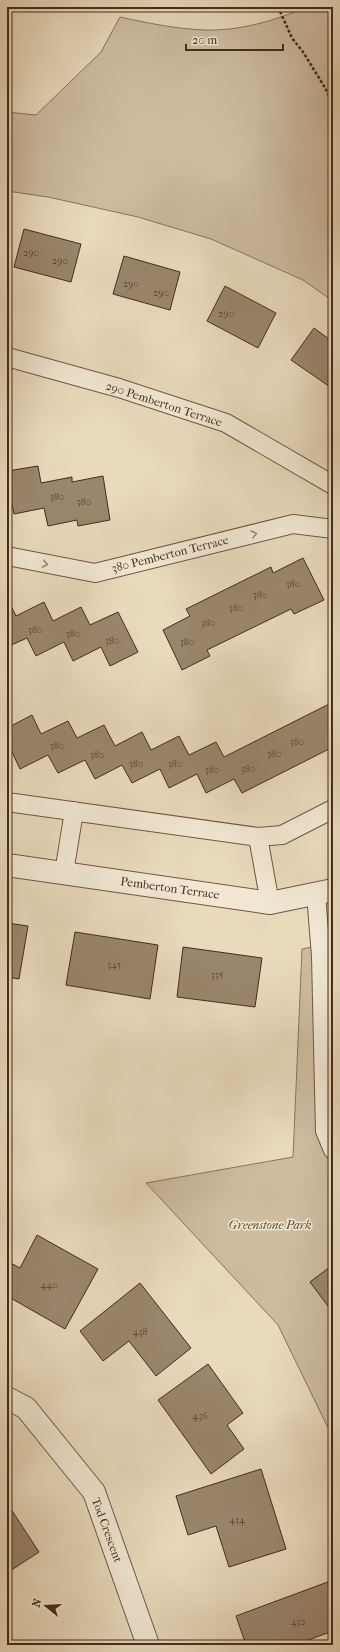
<svg xmlns="http://www.w3.org/2000/svg" width="340" height="1652" font-family="'IM FELL French Canon',serif">
<style>
.green{fill:#cdbca0;stroke:#89745c}
.building{fill:#9a866e;stroke:#452c19}
.lines{fill:none;stroke-linecap:round;stroke-linejoin:round}
.service-casing{stroke:#6e5842;stroke-width:20}
.minor-casing{stroke:#6e5842;stroke-width:24}
.path{stroke:#452c19;stroke-width:2.5;stroke-dasharray:3 2;stroke-linecap:butt}
.service{stroke:#f1e7d3;stroke-width:18}
.minor{stroke:#f1e7d3;stroke-width:22}
.oneway{stroke:#9b8a76}
.labels{text-anchor:middle;stroke-width:3;stroke-linejoin:round;paint-order:stroke}
.number-label{font-size:10px;fill:#5a422e}
.street-label{font-size:12px;fill:#452c19;stroke:#f1e7d3}
.park-label{font-size:12px;font-style:italic;fill:#604934;stroke:#f1e7d3}
</style>
<rect width="100%" height="100%" fill="#e9dabc"/>
<filter id="stains"><feTurbulence type="fractalNoise" baseFrequency=".005" numOctaves="4"/><feColorMatrix values="0 0 0 0 .2 0 0 0 0 .09 0 0 0 0 .02 0 0 0 .5 -.17"/></filter>
<radialGradient id="worn" r=".72"><stop offset=".6" stop-color="#630" stop-opacity="0"/><stop offset="1" stop-color="#630" stop-opacity=".3"/></radialGradient>
<path class="green" d="M306,7H333V301L303,280L211,239L138,217L48,197L7,191V112L36,115L101,52L120,17C148,23 176,29 205,30C239,31 275,21 306,7Z
M333,943V1438L278,1325L146,1183L293,1157L302,949Z"/>
<path class="building" d="M24,229L81,244L71,282L14,267Z
M124,256L180,272L170,310L113,294Z
M225,286L276,313L258,348L207,321Z
M314,328L333,342V389L291,360Z
M38,466L41,483L72,477V482L103,476L110,520L78,526L77,520L48,526L44,508L14,514L10,496H7V471Z
M303,558L324,600L294,614L291,609L207,650L210,656L182,670L163,630L190,616L186,609L271,567L273,573Z
M7,598L16,616L44,602L53,621L81,607L90,625L118,612L138,652L110,666L101,647L73,661L64,642L36,656L27,638L7,647Z
M333,702V747L242,793L234,779L206,793L197,774L169,788L160,769L132,783L122,765L95,779L85,760L58,773L48,755L20,769L11,750L7,752V728L32,715L41,734L68,721L77,738L104,725L115,746L142,732L151,750L179,736L189,755L216,742L224,757Z
M7,923L28,926L19,979L7,977Z
M75,932L158,945L150,999L66,985Z
M183,947L262,958L255,1007L177,997Z
M37,1235L98,1269L65,1329L7,1296V1261L20,1268Z
M330,1267L333,1271V1303L328,1306L310,1282Z
M140,1283L191,1348L156,1376L129,1341L103,1361L80,1331Z
M208,1364L243,1413L227,1425L244,1449L211,1474L158,1400Z
M261,1469L286,1549L229,1567L216,1526L188,1535L176,1496Z
M7,1503L39,1552L7,1573Z
M333,1580V1631L294,1645H246L236,1616Z"/>
<g class="lines">
<g class="service-casing">
<path id="service" d="M7,357L119,388L226,423L333,485
M7,556L95,573L293,524L333,529
M7,802L258,837L282,835L333,809
M258,837L270,903
M64,873L74,811
M316,894L321,956L325,1131L333,1150"/>
</g>
<g class="minor-casing">
<path id="minor" d="M7,865L270,903L333,890
M7,1398L26,1408L94,1492L148,1645"/>
</g>
<path class="path" d="M278,7L292,38L303,52L324,86L333,104"/>
<use href="#service" class="service"/>
<use href="#minor" class="minor"/>
</g>
<defs><path id="oneway-chevron" d="M-2-3.5L2.5 0L-2 3.5" fill="none" stroke-width="1.6" stroke-linecap="round" stroke-linejoin="round"/></defs>
<g class="oneway">
<use href="#oneway-chevron" transform="translate(254 534) rotate(-14)"/>
<use href="#oneway-chevron" transform="translate(45 564) rotate(11)"/>
</g>
<g class="labels">
<g class="number-label">
<text x="31" y="256">290</text>
<text x="60" y="264">290</text>
<text x="131" y="287">290</text>
<text x="161" y="296">290</text>
<text x="226" y="317">290</text>
<text x="57" y="500">380</text>
<text x="84" y="505">380</text>
<text x="293" y="587">380</text>
<text x="260" y="598">380</text>
<text x="236" y="611">380</text>
<text x="208" y="626">380</text>
<text x="35" y="633">380</text>
<text x="73" y="637">380</text>
<text x="112" y="644">380</text>
<text x="187" y="645">380</text>
<text x="297" y="745">380</text>
<text x="57" y="749">380</text>
<text x="274" y="757">380</text>
<text x="97" y="758">380</text>
<text x="136" y="767">380</text>
<text x="175" y="767">380</text>
<text x="248" y="772">380</text>
<text x="212" y="773">380</text>
<text x="114" y="968">345</text>
<text x="217" y="978">335</text>
<text x="49" y="1288">440</text>
<text x="140" y="1335">438</text>
<text x="200" y="1419">436</text>
<text x="237" y="1523">434</text>
<text x="298" y="1625">432</text>
</g>
<g class="street-label">
<text transform="translate(164 404) rotate(18)" y="4">290 Pemberton Terrace</text>
<text transform="translate(170 554) rotate(-14)" y="4">380 Pemberton Terrace</text>
<text transform="translate(170 888) rotate(8)" y="4">Pemberton Terrace</text>
<text transform="translate(107 1530) rotate(70)" y="4">Tod Crescent</text>
</g>
<g class="park-label">
<text x="270" y="1229">Greenstone Park</text>
</g>
</g>
<rect width="340" height="1652" fill="none" stroke="#e9dabc" stroke-width="24"/>
<rect x="8" y="8" width="324" height="1636" fill="none" stroke="#452c19" stroke-width="2"/>
<rect x="12" y="12" width="316" height="1628" fill="none" stroke="#452c19"/>
<g transform="translate(46 1606) rotate(288)" stroke="#f1e7d3" stroke-width="3" paint-order="stroke">
<path d="M0-3L7 15L0 10L-7 15Z" fill="#452c19"/>
<text y="-6" font-size="11" font-weight="bold" text-anchor="middle" fill="#452c19">N</text>
</g>
<path d="M186 44v6h97v-6" fill="none" stroke="#452c19" stroke-width="2"/>
<text x="192" y="44" font-size="12" fill="#452c19" stroke="#f1e7d3" stroke-width="3" paint-order="stroke">20 m</text>
<rect width="100%" height="100%" filter="url(#stains)"/>
<rect width="100%" height="100%" fill="url(#worn)"/>
</svg>
